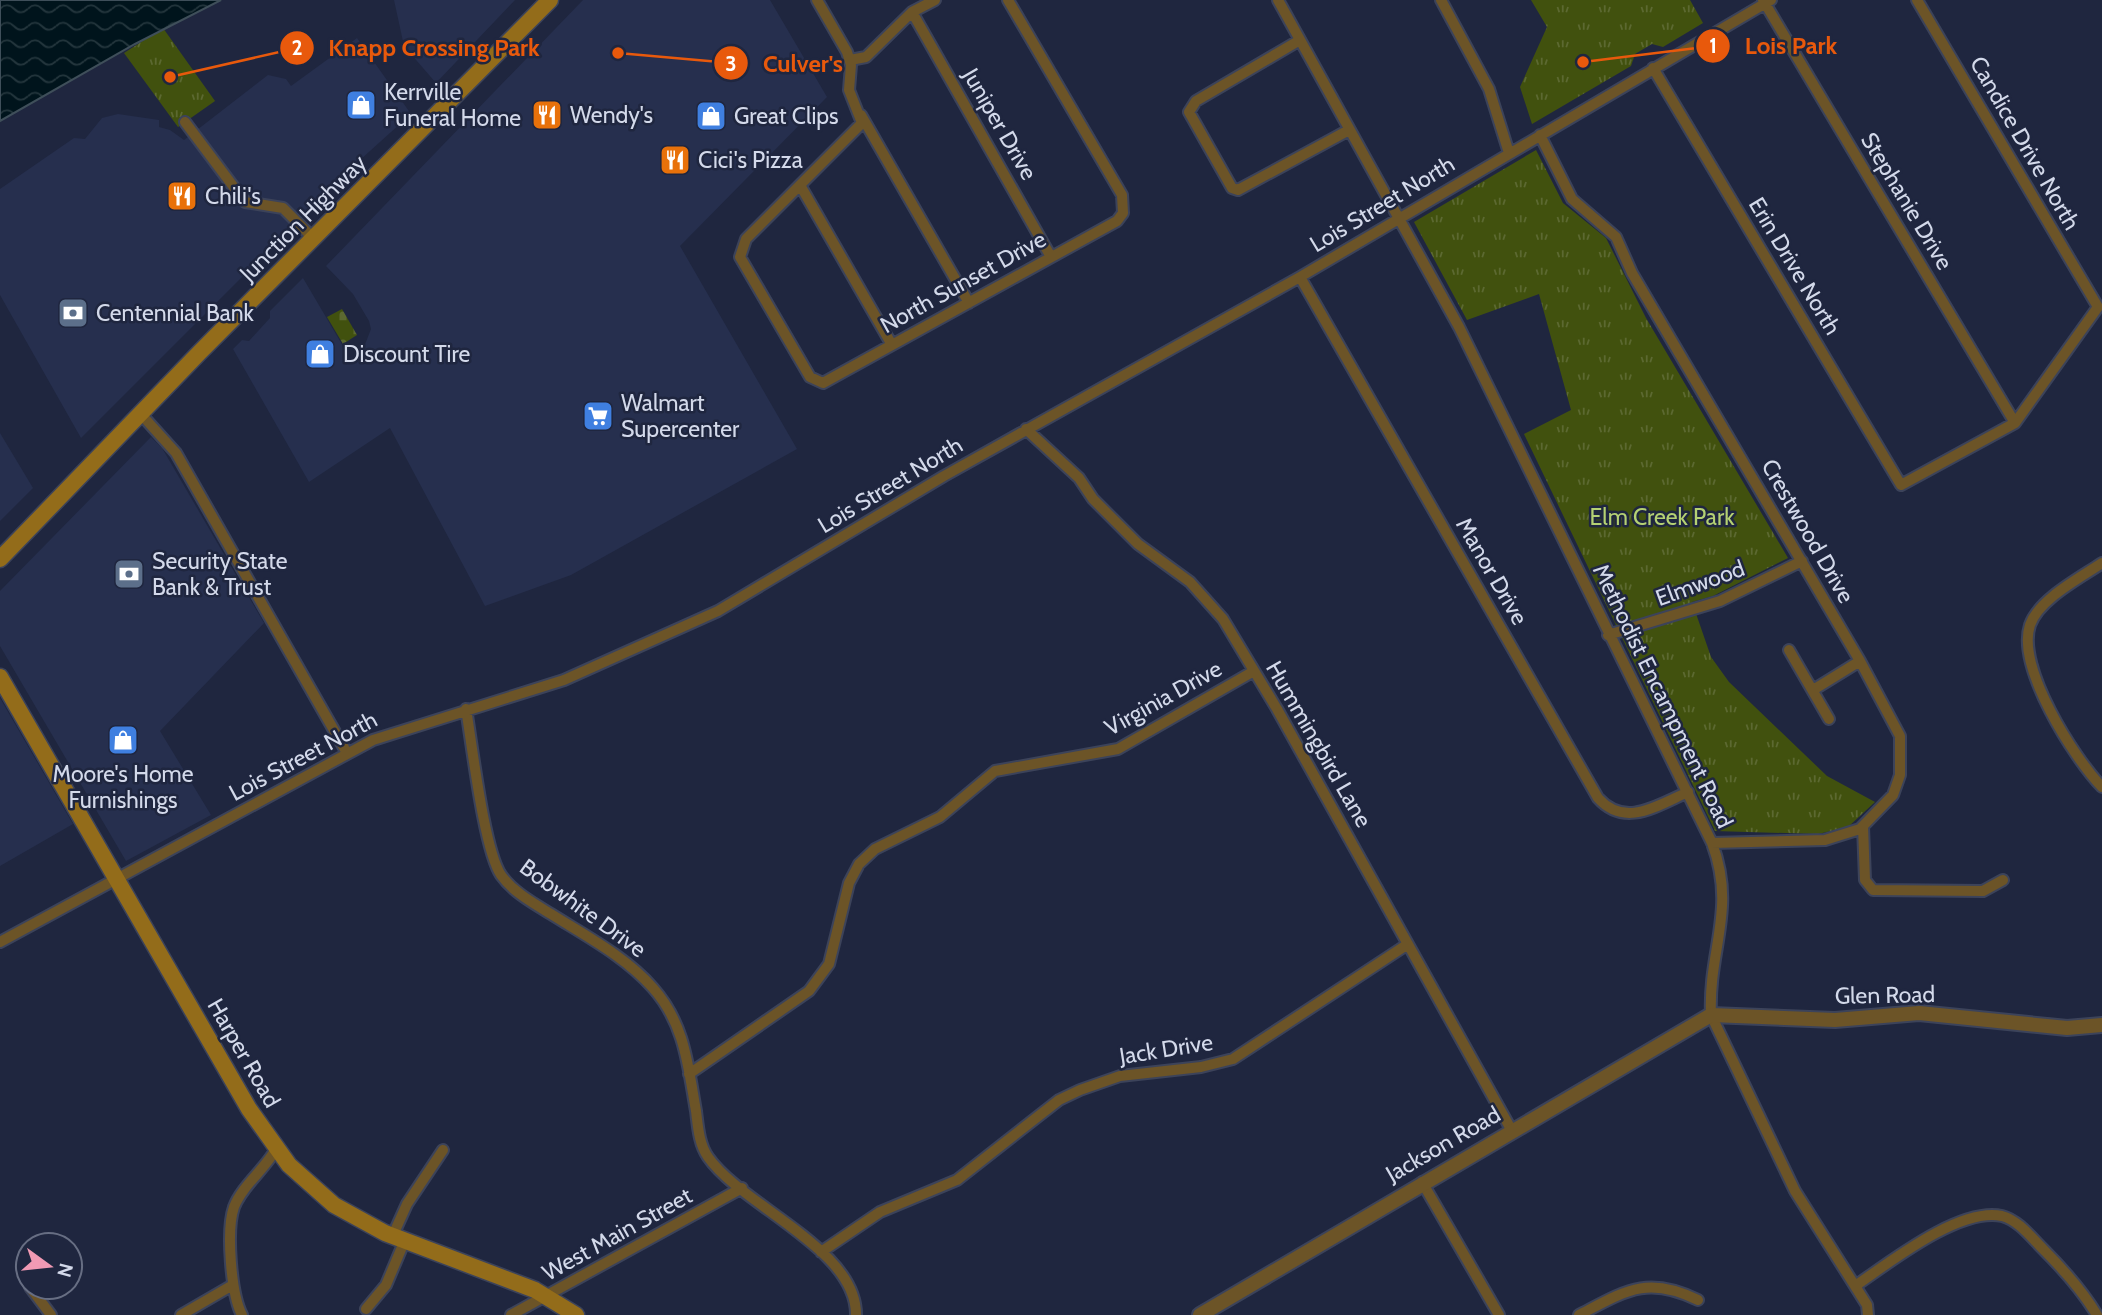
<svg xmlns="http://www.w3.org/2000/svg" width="2102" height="1315" font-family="Cabin,sans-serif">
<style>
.built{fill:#262f4e}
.cemetery{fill:url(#cemetery-stones)}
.park{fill:url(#park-tufts)}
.water{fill:url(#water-waves);stroke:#3f4f5a;stroke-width:2}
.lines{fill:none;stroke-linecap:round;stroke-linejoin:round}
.minor-casing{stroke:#3c435a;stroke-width:14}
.tertiary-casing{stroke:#3c435a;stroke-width:18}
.secondary-casing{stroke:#3c435a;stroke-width:19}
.minor{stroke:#6c5427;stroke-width:10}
.tertiary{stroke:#6c5427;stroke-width:14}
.secondary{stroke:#936c1a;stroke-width:16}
.labels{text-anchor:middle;stroke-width:5;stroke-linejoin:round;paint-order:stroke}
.poi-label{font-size:23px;fill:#d3d9ea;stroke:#1f263f;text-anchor:start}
.street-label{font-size:23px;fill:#d3d9ea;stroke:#1f263f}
.park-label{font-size:23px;fill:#b5d173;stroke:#1f263f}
.leader{fill:none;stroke:#e8590c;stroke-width:2.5}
.callout-dot{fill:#e8590c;stroke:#1f263f;stroke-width:2.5}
.mark-label{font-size:21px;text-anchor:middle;font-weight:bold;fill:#fff}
.callout-label{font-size:24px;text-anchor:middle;font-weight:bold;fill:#e8590c;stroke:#1f263f;stroke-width:5;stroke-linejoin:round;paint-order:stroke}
</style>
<defs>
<pattern id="cemetery-stones" width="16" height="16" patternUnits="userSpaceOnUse" patternTransform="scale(1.75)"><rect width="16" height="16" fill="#41510e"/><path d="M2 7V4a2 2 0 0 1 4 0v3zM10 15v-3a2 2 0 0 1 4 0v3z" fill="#5c6931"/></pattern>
<pattern id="park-tufts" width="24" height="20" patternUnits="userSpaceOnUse" patternTransform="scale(1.75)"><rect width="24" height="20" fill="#41510e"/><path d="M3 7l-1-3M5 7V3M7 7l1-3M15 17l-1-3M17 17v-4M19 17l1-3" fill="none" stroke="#5c6931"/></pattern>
<pattern id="water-waves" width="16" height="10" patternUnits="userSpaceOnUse" patternTransform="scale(1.75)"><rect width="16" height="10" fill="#00141c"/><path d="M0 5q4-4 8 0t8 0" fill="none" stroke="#24363d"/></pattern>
</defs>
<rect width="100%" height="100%" fill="#1f263f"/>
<path class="built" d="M394,0H515L436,83L404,46Z
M583,0H770L827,97L680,246L797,449L571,575L485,606L390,428L309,482L233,349L242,340L249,341L270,318V311L303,278L350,358L362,352L371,329L369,321L353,294L326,266Z
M357,38L411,114L350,169L81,438L0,295V189L74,138L85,139L102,118L118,114L159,120V127L170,130L184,140L268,75L286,79L291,86Z
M0,433L33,488L0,521Z
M151,437L162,448L264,623L160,731L211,815L126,861L0,646V591Z
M0,698L73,824L0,866Z"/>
<path class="cemetery" d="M342,309L357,335L343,344L327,317Z"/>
<path class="park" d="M1531,0H1690L1703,23L1663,47L1652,44L1635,54L1631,66L1532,124L1520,87L1547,27Z
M163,28L215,101L178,127L124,53Z
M1536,150L1563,203L1606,238L1646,318L1788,558L1713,596L1692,602L1711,657L1729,682L1827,776L1875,802L1848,827L1818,834L1715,831L1524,434L1571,410L1539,294L1467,320L1414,222Z"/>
<path class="water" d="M0,0H221L135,44L0,121Z"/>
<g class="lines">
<g class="minor-casing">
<path id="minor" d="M817,0L847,52L851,65L849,90L862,123L746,239L740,257L810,377L823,383L1117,221L1123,213L1122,195L1008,0
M1278,0L1459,327L1712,843C1737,910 1708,949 1711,1015L1795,1191L1867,1305L1868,1315
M1441,0L1489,89L1509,153
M1763,0L2015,423
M912,12L1051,257
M1300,40L1196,101L1189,112L1232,188L1238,190L1349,130
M850,60L866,57L912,12L935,0
M1653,68L1901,485L2015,423L2098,307L1917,0
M861,115L969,303
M185,122L245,202L283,208L314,239
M1540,135L1572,199L1616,237L1632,273L1860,661L1900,736V775L1893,795L1860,829L1825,840L1712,843
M800,185L892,345
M1300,277L1598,798C1625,828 1656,806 1688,792
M140,413L176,453L347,753
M1026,429L1079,478L1093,499L1138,544L1190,582L1223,619L1277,709L1512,1131
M2102,563C2080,578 2039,599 2030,625C2016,667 2074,758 2102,787
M1608,635L1720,601L1802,561
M1789,650L1829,719
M1813,690L1860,661
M466,709C472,744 484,850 501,875C513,892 533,903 551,914C586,936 626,957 653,988C685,1024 688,1066 696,1111C698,1127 699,1144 708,1157C742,1206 857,1249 856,1315
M1863,826L1865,880L1873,890L1983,891L2003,880
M0,942L373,740L564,680L718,611L944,476L1300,277L1771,0
M689,1074L809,991L829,964L849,883L859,864L875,849L940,817L995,771L1118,749L1254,671
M1422,1182L1499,1315
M393,1235L407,1204L443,1150
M821,1252L880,1212L957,1180L1059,1100L1080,1090L1120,1076L1201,1067L1233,1059L1408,944
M1855,1286C1889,1263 1959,1207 2002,1216C2018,1220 2031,1237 2043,1249C2064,1270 2082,1290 2097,1315
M30,1287L51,1315
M366,1309L386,1285L405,1240
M181,1315L231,1286
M242,1315C231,1294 226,1230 234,1207C242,1186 265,1169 276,1149
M511,1315L742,1188
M1579,1315C1625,1291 1647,1275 1698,1300"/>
</g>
<g class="tertiary-casing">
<path id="tertiary" d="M1200,1315L1711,1015L1835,1020L1919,1013L2067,1028L2102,1025"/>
</g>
<g class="secondary-casing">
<path id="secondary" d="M0,559L199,353L550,0
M0,677L249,1109L289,1165L334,1205L385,1233L535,1290L576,1315"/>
</g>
<use href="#minor" class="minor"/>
<use href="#tertiary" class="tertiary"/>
<use href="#secondary" class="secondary"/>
</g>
<defs>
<g id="shop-square" transform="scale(1.575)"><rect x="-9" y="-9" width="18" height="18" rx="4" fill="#3f7fe0" stroke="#1f263f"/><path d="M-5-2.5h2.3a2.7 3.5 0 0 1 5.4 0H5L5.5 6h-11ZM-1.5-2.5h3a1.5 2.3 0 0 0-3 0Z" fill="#fff"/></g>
<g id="restaurant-square" transform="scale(1.575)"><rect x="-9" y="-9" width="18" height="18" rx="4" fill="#e8710a" stroke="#1f263f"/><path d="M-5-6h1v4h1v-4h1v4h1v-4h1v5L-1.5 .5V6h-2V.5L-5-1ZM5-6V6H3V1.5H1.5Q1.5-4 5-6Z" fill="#fff"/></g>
<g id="bank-square" transform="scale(1.575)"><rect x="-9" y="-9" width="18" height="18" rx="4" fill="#5c6f8a" stroke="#1f263f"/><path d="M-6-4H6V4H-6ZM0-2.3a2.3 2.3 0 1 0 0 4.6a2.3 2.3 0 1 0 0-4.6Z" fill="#fff"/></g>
<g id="supermarket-square" transform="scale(1.575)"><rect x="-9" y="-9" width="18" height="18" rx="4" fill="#3f7fe0" stroke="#1f263f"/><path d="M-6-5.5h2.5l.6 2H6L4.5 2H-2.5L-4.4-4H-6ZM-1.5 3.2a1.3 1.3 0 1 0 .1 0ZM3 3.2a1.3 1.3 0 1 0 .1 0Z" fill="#fff"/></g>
</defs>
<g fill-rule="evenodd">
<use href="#shop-square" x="361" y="105"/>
<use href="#restaurant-square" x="547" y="115"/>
<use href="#shop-square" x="711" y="116"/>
<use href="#restaurant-square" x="675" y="160"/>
<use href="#restaurant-square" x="182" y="196"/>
<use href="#bank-square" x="73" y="313"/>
<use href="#shop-square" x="320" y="354"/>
<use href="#supermarket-square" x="598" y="416"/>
<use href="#bank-square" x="129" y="574"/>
<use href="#shop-square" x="123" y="740"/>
</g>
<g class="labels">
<g class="poi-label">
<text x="384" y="100">Kerrville<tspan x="384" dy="26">Funeral Home</tspan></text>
<text x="570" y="123">Wendy's</text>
<text x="734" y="124">Great Clips</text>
<text x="698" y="168">Cici's Pizza</text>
<text x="205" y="204">Chili's</text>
<text x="96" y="321">Centennial Bank</text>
<text x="343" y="362">Discount Tire</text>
<text x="621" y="411">Walmart<tspan x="621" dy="26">Supercenter</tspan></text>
<text x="152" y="569">Security State<tspan x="152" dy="26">Bank &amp; Trust</tspan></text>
<text x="123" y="782" text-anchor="middle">Moore's Home<tspan x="123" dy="26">Furnishings</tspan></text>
</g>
<g class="street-label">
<text transform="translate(1000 124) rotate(60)" y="8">Juniper Drive</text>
<text transform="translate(2025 143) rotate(60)" y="8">Candice Drive North</text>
<text transform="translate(1907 201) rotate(59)" y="8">Stephanie Drive</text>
<text transform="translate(1382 204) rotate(-31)" y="8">Lois Street North</text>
<text transform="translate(303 218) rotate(-45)" y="8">Junction Highway</text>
<text transform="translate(1795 266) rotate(59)" y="8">Erin Drive North</text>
<text transform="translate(963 282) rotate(-29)" y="8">North Sunset Drive</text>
<text transform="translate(890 485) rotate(-31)" y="8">Lois Street North</text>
<text transform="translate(1808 531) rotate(60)" y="8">Crestwood Drive</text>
<text transform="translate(1492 571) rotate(60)" y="8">Manor Drive</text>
<text transform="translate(1700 583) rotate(-20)" y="8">Elmwood</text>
<text transform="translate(1663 696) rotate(64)" y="8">Methodist Encampment Road</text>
<text transform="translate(1163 698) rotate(-29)" y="8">Virginia Drive</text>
<text transform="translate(1319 744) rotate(60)" y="8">Hummingbird Lane</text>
<text transform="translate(303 756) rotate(-28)" y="8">Lois Street North</text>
<text transform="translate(583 908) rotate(36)" y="8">Bobwhite Drive</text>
<text transform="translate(1885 995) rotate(-1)" y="8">Glen Road</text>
<text transform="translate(1166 1049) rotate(-9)" y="8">Jack Drive</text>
<text transform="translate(244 1053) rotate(60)" y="8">Harper Road</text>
<text transform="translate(1443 1144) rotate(-30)" y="8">Jackson Road</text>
<text transform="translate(617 1234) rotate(-29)" y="8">West Main Street</text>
</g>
<g class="park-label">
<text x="1662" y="525">Elm Creek Park</text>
</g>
</g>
<path class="leader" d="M1583 62L1713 46M170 77L297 48M618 53L731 63"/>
<g class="callout-dot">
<circle cx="1583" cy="62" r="7"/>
<circle cx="170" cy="77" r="7"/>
<circle cx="618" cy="53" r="7"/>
<circle cx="1713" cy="46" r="18"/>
<circle cx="297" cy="48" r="18"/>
<circle cx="731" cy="63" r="18"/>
</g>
<g class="mark-label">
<text x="1713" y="53">1</text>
<text x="297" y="55">2</text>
<text x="731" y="71">3</text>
</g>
<g class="callout-label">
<text x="1791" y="54">Lois Park</text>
<text x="434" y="56">Knapp Crossing Park</text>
<text x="803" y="72">Culver's</text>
</g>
<g transform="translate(49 1266) rotate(105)"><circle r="33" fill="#1f263f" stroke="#676e83" stroke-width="2"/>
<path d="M0-5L12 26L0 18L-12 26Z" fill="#f19ab4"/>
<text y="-10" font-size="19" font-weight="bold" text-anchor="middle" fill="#d3d9ea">N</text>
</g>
</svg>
